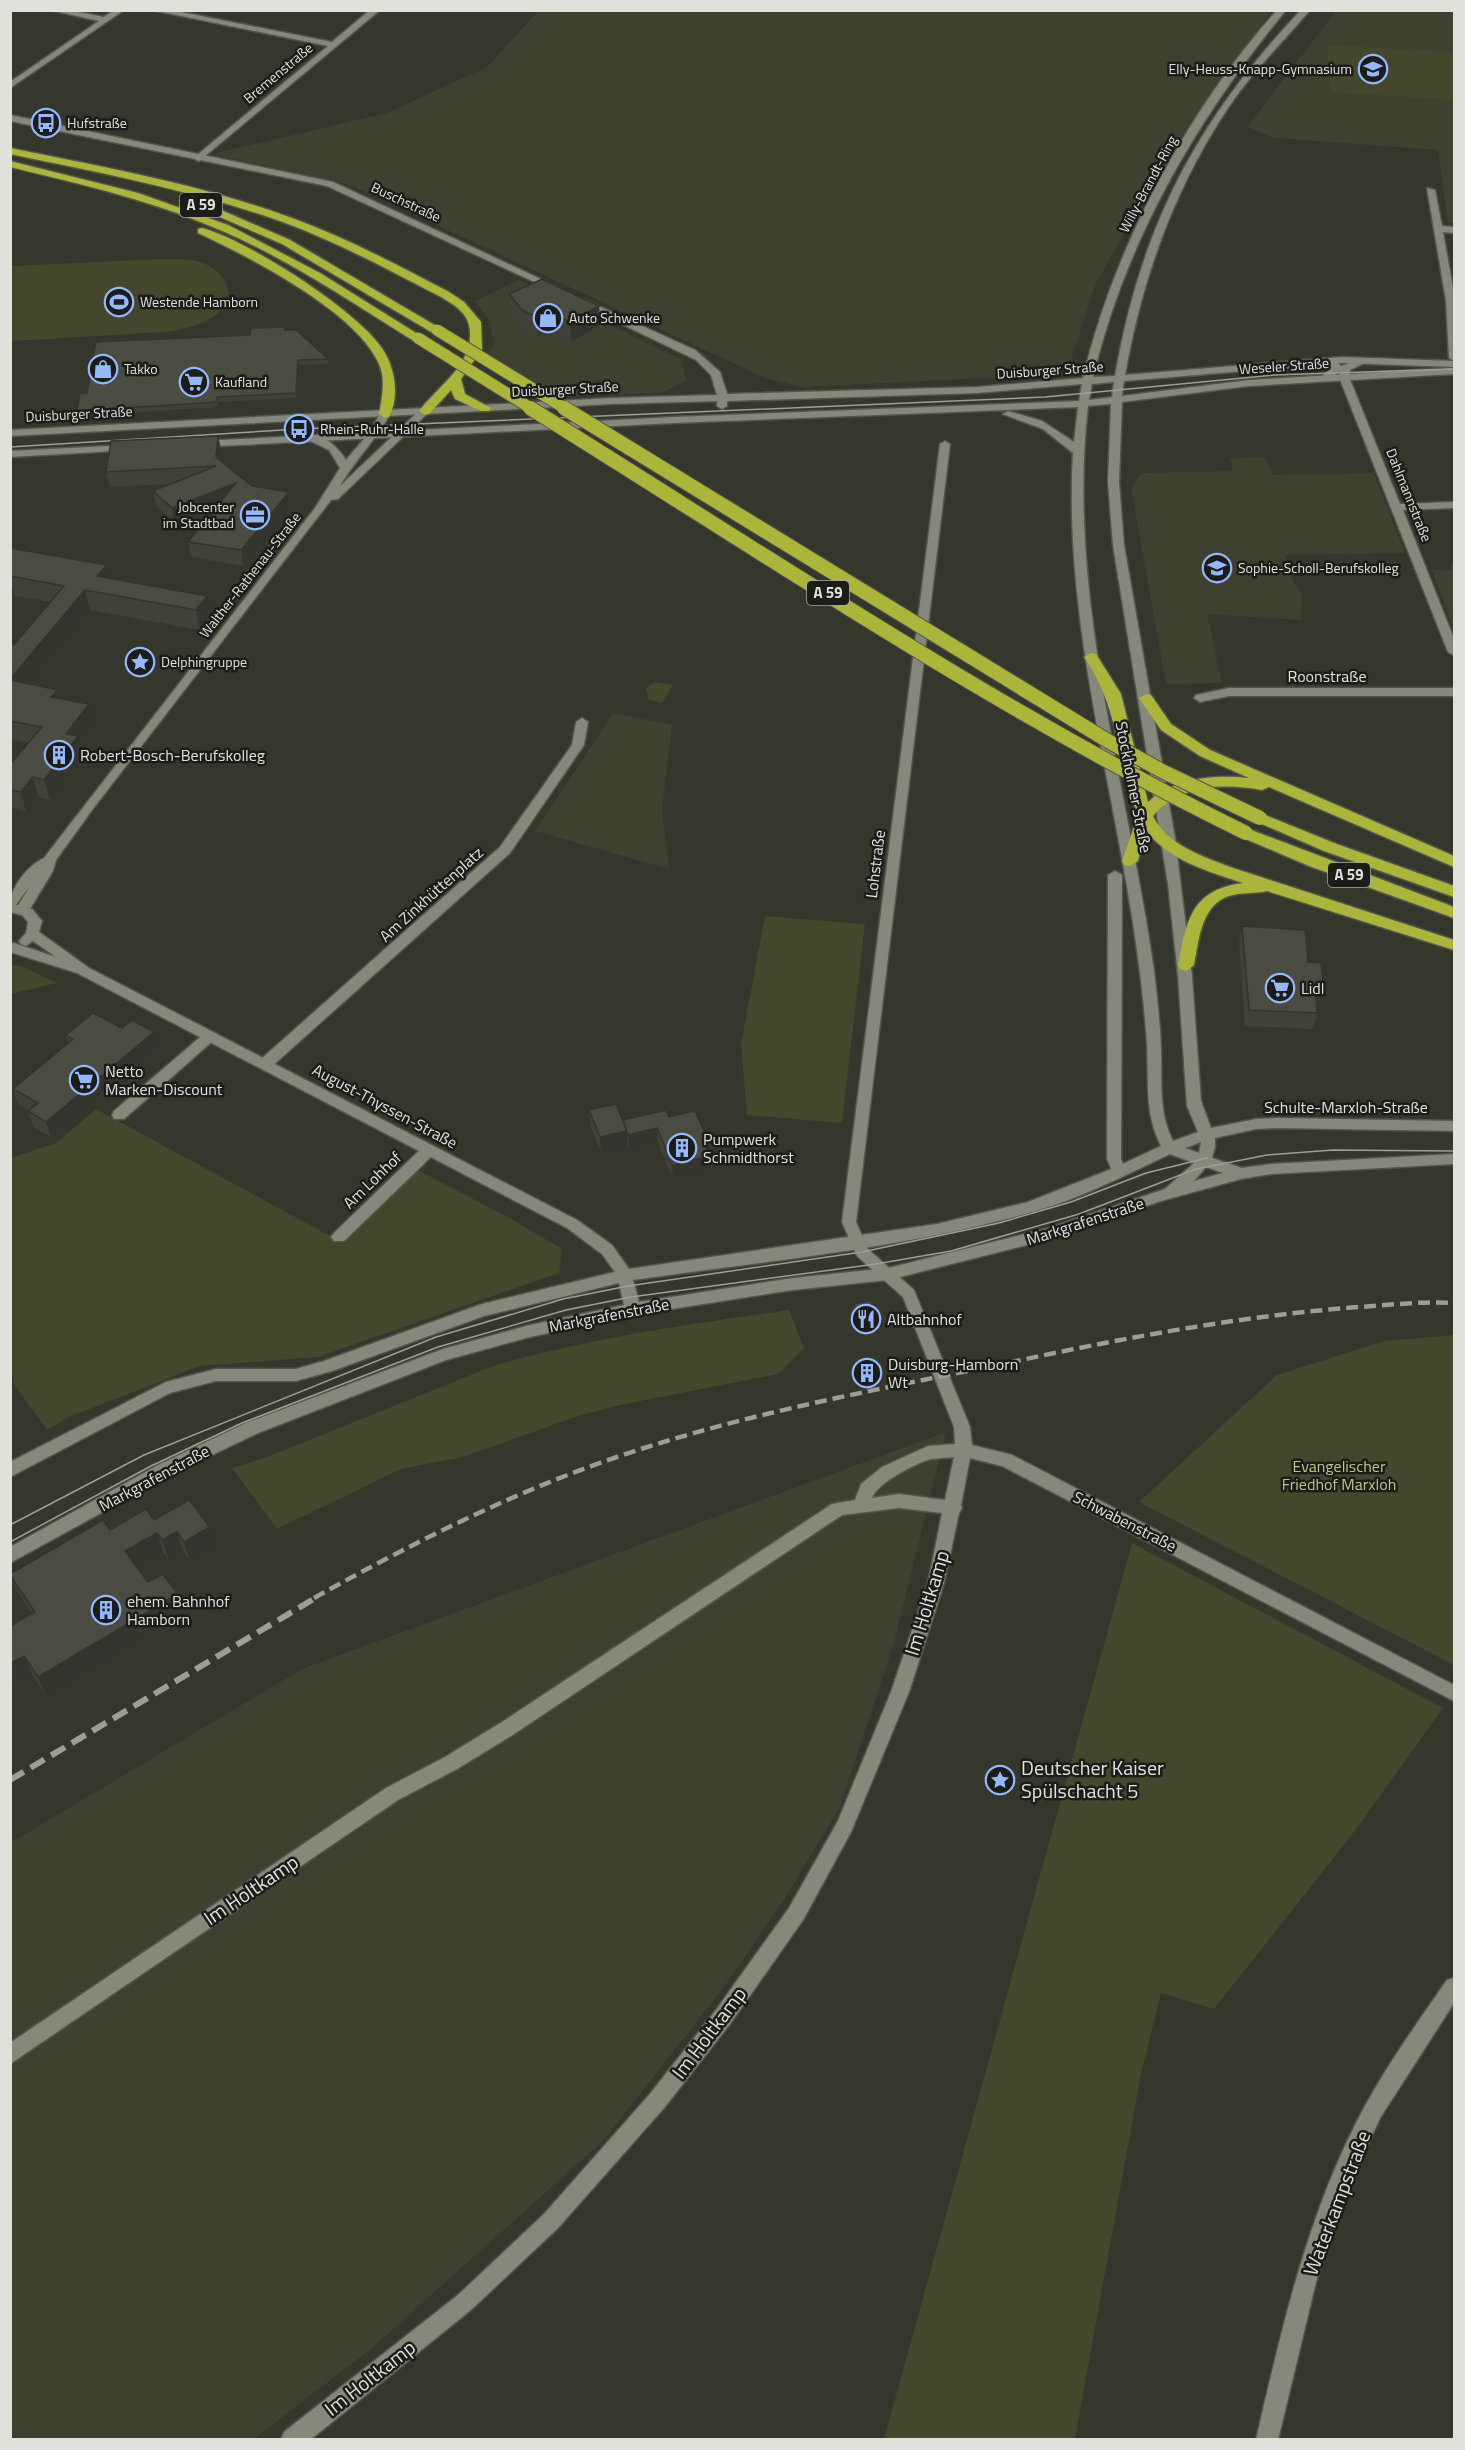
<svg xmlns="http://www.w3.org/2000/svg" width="1465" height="2450" font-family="'Titillium Web',sans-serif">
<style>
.built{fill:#3f4130}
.green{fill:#44472c}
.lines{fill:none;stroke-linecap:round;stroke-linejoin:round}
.street-casing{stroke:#53554c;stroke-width:3}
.secondary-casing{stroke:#53554c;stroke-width:3}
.highway-casing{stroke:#53554c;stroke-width:3}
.street{fill:#86887c;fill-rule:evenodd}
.secondary{fill:#86887c;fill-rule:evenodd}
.highway{fill:#aab539;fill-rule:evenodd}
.tram{stroke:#9d9e96;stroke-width:1.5}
.rail-far1{stroke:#9d9e96;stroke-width:4.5;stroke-dasharray:12 6;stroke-linecap:butt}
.rail{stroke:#9d9e96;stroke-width:6;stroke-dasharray:16 8;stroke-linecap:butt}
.highway-bridge-far1-casing{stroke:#53554c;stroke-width:13;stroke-linecap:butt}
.highway-bridge-casing{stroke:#53554c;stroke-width:16;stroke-linecap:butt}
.highway-bridge-far1{stroke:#aab539;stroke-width:11}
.highway-bridge{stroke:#aab539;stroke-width:14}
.wall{fill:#404138}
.shaded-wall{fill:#34352e}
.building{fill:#4a4c41;stroke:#34352e;stroke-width:1.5}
.labels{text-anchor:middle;stroke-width:5;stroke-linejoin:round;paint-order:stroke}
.far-poi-label{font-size:14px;fill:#e0e1db;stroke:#1c1d19;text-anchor:start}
.far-street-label{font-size:14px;fill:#e0e1db;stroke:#1c1d19}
.shield{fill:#1c1d19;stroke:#a5a6a1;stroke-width:1.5}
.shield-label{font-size:15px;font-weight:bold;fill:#e0e1db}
.street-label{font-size:16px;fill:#e0e1db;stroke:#1c1d19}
.poi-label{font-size:16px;fill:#e0e1db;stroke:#1c1d19;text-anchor:start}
.park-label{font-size:16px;fill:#bdc489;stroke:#1c1d19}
.near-street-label{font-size:20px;fill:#e0e1db;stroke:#1c1d19}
.near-poi-label{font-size:20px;fill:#e0e1db;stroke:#1c1d19;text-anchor:start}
</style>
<rect width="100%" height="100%" fill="#35362c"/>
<path class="built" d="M538,11H1272L1171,151L1096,283L1069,366L1046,375L802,387L765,378L351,185L212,154L387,113L487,67Z
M1336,11H1454V223H1448L1438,150L1275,138L1247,127Z
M518,280L682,360L686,381L663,392L535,399L481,363L494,344L489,320L475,301Z
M1266,457L1273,475L1374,473L1405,553L1285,555L1293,581L1302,594L1301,620L1207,614L1222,683L1166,684L1131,488L1141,473L1233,471L1230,458Z
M1432,570H1454V630Z
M613,713L672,725L662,809L669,869L535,831Z
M946,1432L894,1643L839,1809L783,1901L724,1987L603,2141L372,2348L254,2439H11L10,1843L302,1669Z"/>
<path class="green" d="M1327,45L1454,52V100L1331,92Z
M164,259C173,259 183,259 192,260C218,264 242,290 219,312C206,325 184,329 166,332L11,341V266Z
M655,682L673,685L662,703L649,700L646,688Z
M765,916L865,924L842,1123L747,1115L741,1044Z
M11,964L21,966L57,983L11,994Z
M96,1109L343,1243L418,1170L513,1220L562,1249L559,1273L318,1357L200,1366L69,1417L47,1430L14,1384L11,1368L10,1158L56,1143Z
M789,1310L804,1348L778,1374L620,1405L578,1416L463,1457L401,1469L277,1529L232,1468L264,1458L493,1366C590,1338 689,1324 789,1310Z
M1454,1335V1665L1139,1502L1277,1375L1384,1341Z
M1132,1543L1443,1708L1351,1836L1214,2009L1161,1993L1141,2074L1075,2439H884Z"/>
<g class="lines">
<g class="street-casing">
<path id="street" d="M50,10H69L104,17L114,10H124L10,88V82L99,21Z
M152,10H171L332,42L370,10H380L199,161L196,160V156L328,46Z
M1427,188L1435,190L1442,226L1454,227V233L1443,232L1454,294V361L1449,358L1446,301Z
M1326,359H1334L1341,366L1364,358L1369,361L1350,370L1349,377L1400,504L1454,502V508L1403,510L1454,639V655L1448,652L1339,377L1340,371L1329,380L1320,378L1331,368L1325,361Z
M421,409L430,411L338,499L331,500L92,810L56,860L53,871L28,912L23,913L16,909L30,886L15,906L10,907C10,888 26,867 44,858L315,508L340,468L329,450L306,439V435C323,433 338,447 346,460L369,433L381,412L390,414C376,440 355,460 340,486Z
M945,441L950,444L856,1222L868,1249L914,1290L970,1427L972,1445L1012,1455L1454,1685V1701L1002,1466L970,1458L961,1505L962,1508L959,1513L944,1583L909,1692L851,1832L803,1920L730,2024L664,2108L558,2228L472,2309L310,2440H281L284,2432L458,2295L544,2214L650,2094L716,2010L789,1908L838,1821L891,1692L928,1583L942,1513L899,1508L842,1515L514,1734L457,1769L398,1800L10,2064V2043L386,1788L445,1757L502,1722L832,1504L855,1500L861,1484L882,1467L928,1446L955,1444L954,1427L903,1297L857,1256L842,1222L940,444ZM954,1457L945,1500L899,1494L872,1498C877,1483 916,1463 931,1459C938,1458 947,1458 954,1457Z
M1229,688H1454V696H1229L1200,702L1194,698L1196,695Z
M582,718L588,722L584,745L510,853L270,1068H260L258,1064L260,1060L500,847L572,745L576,722Z
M1115,871L1122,875L1121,1159L1126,1172L1119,1177L1114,1176L1107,1159L1108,875Z
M210,1031L217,1036L215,1039L124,1119H114L112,1115L114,1111L205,1033Z
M429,1145L436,1150L434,1154L344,1241H334L331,1237L334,1233L424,1146Z
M1454,1978V2003L1380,2118L1341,2204L1316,2282L1278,2440H1256C1281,2331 1306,2222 1356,2123C1382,2072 1415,2026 1447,1980Z"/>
</g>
<g class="secondary-casing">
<path id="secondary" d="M1277,10H1286C1197,119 1126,239 1093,377L1115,376C1141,226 1197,120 1301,10H1310C1283,42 1254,70 1230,105C1175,186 1142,278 1125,375L1342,357L1454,361V367L1342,363L1124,381L1122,396L1249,380L1454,368V374L1249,386L1122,402L1119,482L1124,545L1175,838L1192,976L1201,1101L1211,1128L1256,1119L1278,1118L1454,1121V1131L1278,1128L1256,1129L1215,1138V1147L1212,1158L1242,1168L1271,1164L1454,1154V1164L1271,1174L1241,1179L1161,1201L1051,1239L888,1280L793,1290L633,1315L530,1337L446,1360L258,1433L170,1475L10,1563V1547L158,1465L246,1423L443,1349L530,1325L624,1305L619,1283L484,1316L332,1371L296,1381H216L170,1393L10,1477V1462L166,1382L216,1369H296L324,1361L482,1304L615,1272L602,1254L567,1228L77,973L10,952V944L14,943L56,957L33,941L26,946L21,944L19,941L26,933L28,922L22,915L10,912V903L32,909L42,921L39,932L89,968L577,1220L612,1245L629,1269L937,1224L1028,1202L1114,1168L1161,1146C1144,1113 1149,1080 1147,1044C1145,1015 1142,986 1138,958C1116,791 1063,623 1073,453L1043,429L1003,414L1008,411L1042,421L1074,442L1078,407L674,423L200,447L195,444L200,441L674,417L1079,401L1082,384L977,393L727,401V406L722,409L717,406V401L612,404L10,436V430L612,398L717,395L711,375L696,360L578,303L576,301L581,298L695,350L720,372L727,394L977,387L1083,378C1114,247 1187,111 1277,10ZM1114,382L1112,397L1089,400L1092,384ZM1111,404L1108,482L1113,545L1168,884L1178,976L1187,1106L1198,1132L1173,1141C1158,1112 1162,1080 1161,1048C1160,1022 1157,996 1154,971C1128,785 1066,596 1088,406ZM1201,1142L1199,1153L1185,1148ZM1170,1154L1194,1163L1165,1189L1049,1228L888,1268L793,1278L639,1302L633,1280C765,1261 903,1249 1032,1212C1079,1199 1126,1175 1170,1154ZM1206,1167L1223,1173L1194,1181Z
M10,115L333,182L562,289L554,291L327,186L10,121Z
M128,445L133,448L132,450L10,457V451Z"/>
</g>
<g class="highway-casing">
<path id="highway" d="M10,148C104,167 199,184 289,217C345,237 397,265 449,292L464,302L481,322L482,349L461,379L465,394L491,408L489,411H481L455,399L451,390L429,414L425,415L419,411C439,385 477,362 469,325C465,305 432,293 416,284C372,261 327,238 280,221C192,190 101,173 10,154Z
M10,161L138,193L228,225L320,273L424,338L414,341C351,302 288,259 220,230C153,201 81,184 10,167Z
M197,203H205L290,240L443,330L433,333L282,244L197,207Z
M202,228C247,240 349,306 378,343C394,362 401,394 389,417L385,418L379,414C382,398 386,379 379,364C356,311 249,257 198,233V229Z
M1091,653L1096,654L1121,694L1148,802C1175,778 1214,774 1249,778L1200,756L1161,730L1139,698L1146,694L1151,695L1171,724L1210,750L1454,856V867L1269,787L1262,790C1224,783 1180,784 1153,816C1167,845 1202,856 1230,867L1454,940V950L1267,891C1255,894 1242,892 1229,896C1201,905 1199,940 1194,965L1186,971L1180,969L1178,965C1187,920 1191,890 1243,883C1210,872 1167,860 1146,830L1138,861L1130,866L1124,865L1122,861L1138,815C1116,759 1120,709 1084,657Z
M1260,813L1334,843L1454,886V897L1324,851L1255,821L1252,818Z
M1246,828L1454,907V918L1309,866L1241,837L1238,833Z"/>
</g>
<use href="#street" class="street"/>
<use href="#secondary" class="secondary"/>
<use href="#highway" class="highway"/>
<path class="tram" d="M10,447L299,429L1045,397L1274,375L1454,369
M10,1525L144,1455L436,1337L563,1299L628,1286L862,1252L999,1223L1071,1202L1146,1173L1207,1158
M10,1542L151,1466L242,1423L438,1347L566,1310L631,1297L876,1264L951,1251L1079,1214L1196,1169L1267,1155L1333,1150L1454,1151"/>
<path class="rail-far1" d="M314,1598C411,1544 511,1493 617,1457C754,1410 899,1386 1040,1356C1146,1334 1251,1315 1359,1307C1390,1305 1422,1301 1454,1303"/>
<path class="rail" d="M10,1780L317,1597"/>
<g class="highway-bridge-far1-casing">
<path id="highway-bridge-far1" d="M437,330L566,409
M418,338L532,409"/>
</g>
<g class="highway-bridge-casing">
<path id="highway-bridge" d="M530,408C765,554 997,711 1246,833
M564,408L1108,741L1162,771L1260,818"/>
</g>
<use href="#highway-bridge-far1" class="highway-bridge-far1"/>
<use href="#highway-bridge" class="highway-bridge"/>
</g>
<path class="wall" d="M509,294L599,306L600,325L571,342L553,334L545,333L538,337L525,330L510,314Z
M286,327V330L328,359L329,364L299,365L296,398L218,402L217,407L78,416L77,411L87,393L250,335Z
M218,436L221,451L220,460L252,486L289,492L291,507L244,566L191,557L188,542L216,507L175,523L156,506L153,491L170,484L110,487L106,472Z
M10,548L107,565L110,579L211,616L200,630L90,610L28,684L58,690L61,699L94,724L80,742L84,756L50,800L38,797L26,812L11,808L10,764L28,743L10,739V644L14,645L50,602L15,596L10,601Z
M1455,554V581L1451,569Z
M1242,926L1308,962L1323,983L1319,999L1316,998L1317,1013L1313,1029L1245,1026L1239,942Z
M66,1035L158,1047L51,1137L33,1127L28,1111H29L18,1104L13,1089L68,1043Z
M589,1110L623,1121L669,1117L710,1145V1171L673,1180L658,1143L629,1150L627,1146L601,1152L590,1125Z
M854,1304L879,1323V1328L862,1331L854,1310Z
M154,1520L210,1527L215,1546L190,1561L183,1551L169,1560L163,1552L137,1567L148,1582L178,1594L184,1613L46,1696L32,1674L10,1687L32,1613L18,1593L10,1576L110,1530Z"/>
<path class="shaded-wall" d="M599,306L600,325L571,342L570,322Z
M544,313L545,333L538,337L537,317Z
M298,360L299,365L296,398V393Z
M218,436L221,451L218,472L216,457Z
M236,483L239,498L175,523L172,508Z
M289,492L291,507L244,566L241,550Z
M107,565L111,585L97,576Z
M10,579L15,596L10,601Z
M85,590L90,610L15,700L10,683V679Z
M207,596L211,616L200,630L196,610Z
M58,690L63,709L51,697Z
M89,704L94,724L80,742L84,756L50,800L44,780L66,734Z
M33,777L38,797L26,812L21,792Z
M154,1032L158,1047L51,1137L46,1122Z
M657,1128L658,1143L629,1150L628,1135Z
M627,1131V1146L601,1152L600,1137Z
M710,1145V1171L673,1180L672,1165L705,1146Z
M879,1323V1328L862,1331V1326Z
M210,1527L215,1546L190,1561L184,1542Z
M177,1532L183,1551L169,1560L162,1540Z
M157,1533L163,1552L132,1570L125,1551Z
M178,1594L184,1613L46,1696L38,1677Z
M24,1656L32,1674L10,1687V1664Z"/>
<path class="building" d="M542,279L599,306L570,322L552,314L544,313L537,317L523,311L509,294Z
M286,327L285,330H296L328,359L298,360L296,393L217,397L216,402L77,411L80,393H87L96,342L250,335L251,328Z
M218,436L216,457L252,486L289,492L241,550L188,542L236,483L172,508L153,491L216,466L106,472L111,441Z
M10,548L107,565L97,576L207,596L196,610L85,590L10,679V644L14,645L64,586L10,576Z
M10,680L58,690L51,697L89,704L66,734L78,736L44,780L33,777L21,792L10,790V764L42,727L10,721Z
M1242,926L1305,930L1308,962L1321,963L1323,983L1315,982L1317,1013L1249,1010Z
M93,1013L122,1028L132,1020L154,1032L46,1122L28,1111L38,1103L13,1089L73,1039L66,1035Z
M616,1104L627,1131L600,1137L589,1110Z
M666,1110L669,1117L695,1111L710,1145L705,1146L710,1156L672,1165L657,1128L628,1135L623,1120Z
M871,1301L879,1323L862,1326L854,1304Z
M189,1500L210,1527L184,1542L177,1532L162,1540L157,1533L125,1551L148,1582L163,1574L178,1594L38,1677L24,1656L10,1664V1626L35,1612L10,1575V1574L103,1520L110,1530L146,1509L154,1520Z"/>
<defs>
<g id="school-ring" transform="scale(1.5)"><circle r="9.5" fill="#1c1d19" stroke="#94b7fd" stroke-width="1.5"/><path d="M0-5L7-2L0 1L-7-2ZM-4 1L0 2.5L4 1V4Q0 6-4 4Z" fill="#94b7fd"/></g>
<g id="bus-ring" transform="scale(1.5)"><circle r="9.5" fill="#1c1d19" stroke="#94b7fd" stroke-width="1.5"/><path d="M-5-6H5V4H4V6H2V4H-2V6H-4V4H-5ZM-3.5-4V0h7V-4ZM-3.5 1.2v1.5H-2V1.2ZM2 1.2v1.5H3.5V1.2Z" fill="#94b7fd"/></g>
<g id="stadium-ring" transform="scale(1.5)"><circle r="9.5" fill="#1c1d19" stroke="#94b7fd" stroke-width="1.5"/><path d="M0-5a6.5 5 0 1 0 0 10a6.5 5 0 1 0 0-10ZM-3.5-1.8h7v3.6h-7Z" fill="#94b7fd"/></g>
<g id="shop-ring" transform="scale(1.5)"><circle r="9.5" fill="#1c1d19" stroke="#94b7fd" stroke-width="1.5"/><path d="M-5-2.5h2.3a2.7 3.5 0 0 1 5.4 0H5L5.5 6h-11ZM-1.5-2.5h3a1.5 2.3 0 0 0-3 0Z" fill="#94b7fd"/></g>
<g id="supermarket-ring" transform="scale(1.5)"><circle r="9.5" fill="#1c1d19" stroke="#94b7fd" stroke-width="1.5"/><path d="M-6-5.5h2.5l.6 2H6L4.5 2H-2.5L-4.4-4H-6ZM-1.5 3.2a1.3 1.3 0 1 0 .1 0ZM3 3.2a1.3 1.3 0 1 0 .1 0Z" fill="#94b7fd"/></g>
<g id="office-ring" transform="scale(1.5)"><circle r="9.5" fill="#1c1d19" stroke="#94b7fd" stroke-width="1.5"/><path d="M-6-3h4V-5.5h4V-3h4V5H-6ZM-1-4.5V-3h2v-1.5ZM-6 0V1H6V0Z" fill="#94b7fd"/></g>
<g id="sight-ring" transform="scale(1.5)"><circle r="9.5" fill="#1c1d19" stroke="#94b7fd" stroke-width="1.5"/><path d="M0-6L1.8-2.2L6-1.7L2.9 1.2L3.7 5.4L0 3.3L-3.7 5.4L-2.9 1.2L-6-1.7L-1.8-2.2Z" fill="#94b7fd"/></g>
<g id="building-ring" transform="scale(1.5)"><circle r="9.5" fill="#1c1d19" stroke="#94b7fd" stroke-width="1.5"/><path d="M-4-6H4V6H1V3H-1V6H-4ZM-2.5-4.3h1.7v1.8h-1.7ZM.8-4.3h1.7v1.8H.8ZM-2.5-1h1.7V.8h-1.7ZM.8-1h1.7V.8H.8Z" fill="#94b7fd"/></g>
<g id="restaurant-ring" transform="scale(1.5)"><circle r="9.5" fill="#1c1d19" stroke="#94b7fd" stroke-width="1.5"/><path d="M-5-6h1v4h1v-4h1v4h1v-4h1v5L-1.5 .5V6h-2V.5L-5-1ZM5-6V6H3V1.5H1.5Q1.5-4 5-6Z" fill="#94b7fd"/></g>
</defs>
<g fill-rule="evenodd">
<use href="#school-ring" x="1373" y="69"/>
<use href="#bus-ring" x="46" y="123"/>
<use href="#stadium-ring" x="119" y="302"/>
<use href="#shop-ring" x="548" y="318"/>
<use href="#shop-ring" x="103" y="369"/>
<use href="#supermarket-ring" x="194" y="382"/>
<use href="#bus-ring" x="299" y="429"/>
<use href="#office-ring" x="255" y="515"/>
<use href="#school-ring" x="1217" y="568"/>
<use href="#sight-ring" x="140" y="662"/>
<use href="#building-ring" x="59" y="755"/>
<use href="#supermarket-ring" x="1280" y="988"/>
<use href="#supermarket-ring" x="84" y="1080"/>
<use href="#building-ring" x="682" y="1148"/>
<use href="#restaurant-ring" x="866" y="1319"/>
<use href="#building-ring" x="867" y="1373"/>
<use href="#building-ring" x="106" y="1610"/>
<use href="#sight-ring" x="1000" y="1780"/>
</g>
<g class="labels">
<g class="far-poi-label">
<text x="1352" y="74" text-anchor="end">Elly-Heuss-Knapp-Gymnasium</text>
<text x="67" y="128">Hufstraße</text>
<text x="140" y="307">Westende Hamborn</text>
<text x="569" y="323">Auto Schwenke</text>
<text x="124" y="374">Takko</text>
<text x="215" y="387">Kaufland</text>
<text x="320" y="434">Rhein-Ruhr-Halle</text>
<text x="234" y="512" text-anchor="end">Jobcenter<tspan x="234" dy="16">im Stadtbad</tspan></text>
<text x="1238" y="573">Sophie-Scholl-Berufskolleg</text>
<text x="161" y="667">Delphingruppe</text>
</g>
<g class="far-street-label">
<text transform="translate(278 73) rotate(-40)" y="5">Bremenstraße</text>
<text transform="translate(1148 184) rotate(-62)" y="5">Willy-Brandt-Ring</text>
<text transform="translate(406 202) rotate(25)" y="5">Buschstraße</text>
<text transform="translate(1284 366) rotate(-4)" y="5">Weseler Straße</text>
<text transform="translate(1050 370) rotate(-4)" y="5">Duisburger Straße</text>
<text transform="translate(565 389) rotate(-3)" y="5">Duisburger Straße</text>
<text transform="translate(79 414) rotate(-3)" y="5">Duisburger Straße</text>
<text transform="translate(1409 495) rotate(68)" y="5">Dahlmannstraße</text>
<text transform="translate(250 575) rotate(-52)" y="5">Walther-Rathenau-Straße</text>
</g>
<g class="shield">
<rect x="180" y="193" width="42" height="24" rx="4.5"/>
<rect x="807" y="581" width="42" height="24" rx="4.5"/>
<rect x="1328" y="863" width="42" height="24" rx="4.5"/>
</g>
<g class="shield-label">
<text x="201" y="210">A 59</text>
<text x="828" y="598">A 59</text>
<text x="1349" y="880">A 59</text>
</g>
<g class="street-label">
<text x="1327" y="682">Roonstraße</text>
<text transform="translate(1134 787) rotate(79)" y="6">Stockholmer Straße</text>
<text transform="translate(875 864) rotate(-83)" y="6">Lohstraße</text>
<text transform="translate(431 894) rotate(-42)" y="6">Am Zinkhüttenplatz</text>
<text transform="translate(385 1106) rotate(28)" y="6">August-Thyssen-Straße</text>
<text x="1346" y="1113">Schulte-Marxloh-Straße</text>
<text transform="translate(372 1180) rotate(-44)" y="6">Am Lohhof</text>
<text transform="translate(1085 1221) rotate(-18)" y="6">Markgrafenstraße</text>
<text transform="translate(609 1315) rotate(-11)" y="6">Markgrafenstraße</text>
<text transform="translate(154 1478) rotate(-28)" y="6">Markgrafenstraße</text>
<text transform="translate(1125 1521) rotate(27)" y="6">Schwabenstraße</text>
</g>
<g class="poi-label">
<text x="80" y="761">Robert-Bosch-Berufskolleg</text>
<text x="1301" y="994">Lidl</text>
<text x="105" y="1077">Netto<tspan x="105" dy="18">Marken-Discount</tspan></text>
<text x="703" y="1145">Pumpwerk<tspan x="703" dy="18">Schmidthorst</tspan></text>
<text x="887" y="1325">Altbahnhof</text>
<text x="888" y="1370">Duisburg-Hamborn<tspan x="888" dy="18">Wt</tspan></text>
<text x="127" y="1607">ehem. Bahnhof<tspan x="127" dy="18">Hamborn</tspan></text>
</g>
<g class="park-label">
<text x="1339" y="1472">Evangelischer<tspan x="1339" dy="18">Friedhof Marxloh</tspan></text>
</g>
<g class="near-street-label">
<text transform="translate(927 1603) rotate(-73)" y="7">Im Holtkamp</text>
<text transform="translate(251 1890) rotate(-34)" y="7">Im Holtkamp</text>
<text transform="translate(709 2033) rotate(-53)" y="7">Im Holtkamp</text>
<text transform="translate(1337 2203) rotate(-69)" y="7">Waterkampstraße</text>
<text transform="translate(370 2378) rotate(-38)" y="7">Im Holtkamp</text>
</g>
<g class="near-poi-label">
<text x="1021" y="1775">Deutscher Kaiser<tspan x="1021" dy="23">Spülschacht 5</tspan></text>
</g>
</g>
<rect width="1465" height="2450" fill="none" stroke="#e0e1db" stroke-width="24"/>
</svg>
